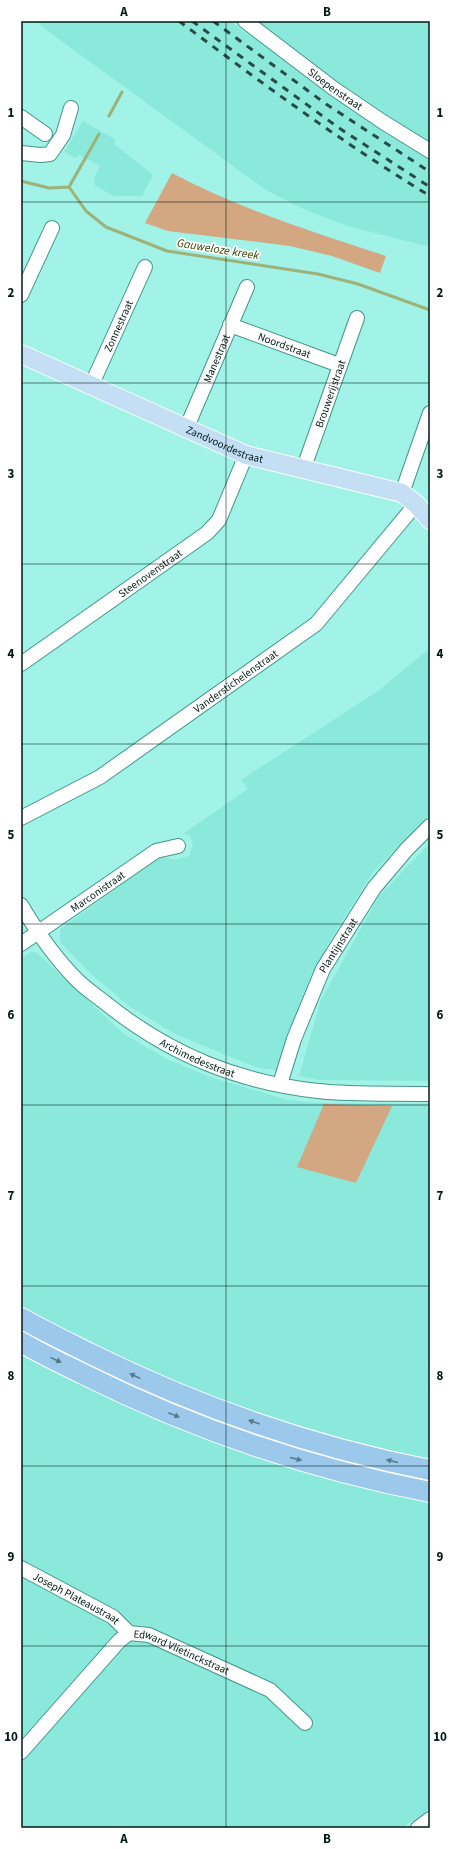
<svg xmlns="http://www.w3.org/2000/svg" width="451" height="1849" font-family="'Source Sans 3',sans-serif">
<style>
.built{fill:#8ae9db}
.green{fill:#d2a781}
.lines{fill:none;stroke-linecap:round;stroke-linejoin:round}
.stream{stroke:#9eb178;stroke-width:3}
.minor-casing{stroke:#42958a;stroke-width:16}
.major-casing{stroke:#fff;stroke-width:20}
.highway-casing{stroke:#fff;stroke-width:22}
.minor{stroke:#fff;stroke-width:14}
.major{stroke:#c4def4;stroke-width:18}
.highway{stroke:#9cc8ec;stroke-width:20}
.rail{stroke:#264c46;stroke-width:3;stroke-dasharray:7 7;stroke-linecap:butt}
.oneway{fill:#567a8c}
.grid{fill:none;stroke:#011a16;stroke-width:1;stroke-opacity:0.55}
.labels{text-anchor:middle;stroke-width:3.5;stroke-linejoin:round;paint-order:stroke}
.street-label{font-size:11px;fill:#011a16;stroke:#fff}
.water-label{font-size:12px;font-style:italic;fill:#344300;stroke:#fff}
.neatline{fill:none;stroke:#011a16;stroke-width:1.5}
.grid-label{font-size:13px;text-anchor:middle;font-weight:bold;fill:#011a16}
</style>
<rect width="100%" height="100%" fill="#a0f3e6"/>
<path class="built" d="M37,21H230L382,130L430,160V247L347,226L301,208L266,190L45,29Z
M254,21H430V143L341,84Z
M83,121L116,140L114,144L153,175L142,196H114L95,186L94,179L100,166L79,155L76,158L64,152Z
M430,648V815L373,872L328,944L276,1070L258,1068L175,1034L129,1006L91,974L60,942V929L160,856L175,860L189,856L193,843L190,836L184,833L248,789L241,780L378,691Z
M430,843V1081L319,1080L299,1076L321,1000L379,896Z
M31,952L37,953L124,1034L167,1059L213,1078L288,1100L320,1103L430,1104V1462L340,1439L258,1414L192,1390L95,1347L21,1308V959Z
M21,1351L430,1501V1809L402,1828H21Z"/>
<path class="green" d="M172,173C240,209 312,232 386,256L380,273L332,256L290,246L168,231L145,223Z
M324,1104L392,1106L356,1183L297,1167Z"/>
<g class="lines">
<path class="stream" d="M109,116L122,92
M21,181L49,188L69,187L86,211L106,227L167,251L318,274L358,284L430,310
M69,187L99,134"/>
<g class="minor-casing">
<g id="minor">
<path id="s1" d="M245,21L333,88L383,122L430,151"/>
<path d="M21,117L45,134"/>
<path d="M21,153L41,155L50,154L63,135L71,108"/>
<path d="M21,295L52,228"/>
<path id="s2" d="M230,325L339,365"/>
<path id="s3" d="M91,386L145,267"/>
<path id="s4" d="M186,429L247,287"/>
<path id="s5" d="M303,470L357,318"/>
<path d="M402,493L430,413"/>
<path id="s6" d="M21,664L207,533L219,520L246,455"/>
<path id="s7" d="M21,818L100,777L316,624L416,504"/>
<path id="s8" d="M21,905C37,932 55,958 77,980C86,989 98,997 108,1005C171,1055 238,1082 318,1091C355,1095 393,1093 430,1094"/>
<path id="s9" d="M21,944L156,851L178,846"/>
<path id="s10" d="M280,1084L294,1039L323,969L374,888L407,849L430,826"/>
<path id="s11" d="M21,1568L113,1617L129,1633"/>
<path id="s12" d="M21,1752L119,1641L129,1633L149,1635L270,1690L305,1723"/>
<path d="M418,1828L430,1819"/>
</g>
</g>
<g class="major-casing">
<g id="major">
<path id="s13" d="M21,354L246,455L402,493L416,504L430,520"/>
</g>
</g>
<g class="highway-casing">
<path id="highway" d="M21,1318C44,1331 67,1342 91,1354C198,1407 312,1447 430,1470
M21,1342C41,1354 63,1364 83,1374C191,1428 311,1469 430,1492"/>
</g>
<use href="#minor" class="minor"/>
<use href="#major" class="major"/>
<use href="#highway" class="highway"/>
<path class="rail" d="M179,21C260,82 343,143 430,196
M192,21L339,128L430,187
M213,21L326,104L430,172"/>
</g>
<defs><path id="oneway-solid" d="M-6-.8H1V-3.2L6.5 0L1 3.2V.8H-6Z"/></defs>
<g class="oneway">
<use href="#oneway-solid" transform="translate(56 1360) rotate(26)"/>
<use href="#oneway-solid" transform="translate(135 1376) rotate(-154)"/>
<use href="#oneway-solid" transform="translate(174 1415) rotate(22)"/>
<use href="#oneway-solid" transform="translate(254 1422) rotate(-161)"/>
<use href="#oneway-solid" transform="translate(296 1459) rotate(14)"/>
<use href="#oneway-solid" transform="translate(392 1461) rotate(-166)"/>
</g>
<path class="grid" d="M226,21V1828M21,202H430M21,383H430M21,564H430M21,744H430M21,924H430M21,1105H430M21,1286H430M21,1466H430M21,1646H430"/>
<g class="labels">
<g class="street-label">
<text dy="4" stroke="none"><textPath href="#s1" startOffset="113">Sloepenstraat</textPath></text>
<text dy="4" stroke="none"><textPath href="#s3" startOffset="66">Zonnestraat</textPath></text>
<text dy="4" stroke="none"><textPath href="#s2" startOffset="58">Noordstraat</textPath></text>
<text dy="4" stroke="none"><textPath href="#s4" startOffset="77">Manestraat</textPath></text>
<text dy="4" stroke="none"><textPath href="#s5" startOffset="81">Brouwerijstraat</textPath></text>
<text dy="4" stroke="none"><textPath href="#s13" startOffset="223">Zandvoordestraat</textPath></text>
<text dy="4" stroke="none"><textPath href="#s6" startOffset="158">Steenovenstraat</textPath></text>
<text dy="4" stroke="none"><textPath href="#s7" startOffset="255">Vanderstichelenstraat</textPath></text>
<text dy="4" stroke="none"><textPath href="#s9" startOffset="93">Marconistraat</textPath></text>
<text dy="4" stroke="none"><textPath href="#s10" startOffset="151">Plantijnstraat</textPath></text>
<text dy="4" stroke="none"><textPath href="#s8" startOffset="238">Archimedesstraat</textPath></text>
<text dy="4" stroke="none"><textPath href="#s11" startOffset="63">Joseph Plateaustraat</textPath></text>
<text dy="4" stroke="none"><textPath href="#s12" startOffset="217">Edward Vlietinckstraat</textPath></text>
</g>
<g class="water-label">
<text transform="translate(218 249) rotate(9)" y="4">Gauweloze kreek</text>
</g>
</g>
<rect width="451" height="1849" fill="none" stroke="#ffffff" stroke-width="44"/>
<rect x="22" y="22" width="407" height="1805" class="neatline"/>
<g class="grid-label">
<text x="124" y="16">A</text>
<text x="327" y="16">B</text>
<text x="11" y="117">1</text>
<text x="440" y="117">1</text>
<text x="11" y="297">2</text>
<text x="440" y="297">2</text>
<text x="11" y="478">3</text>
<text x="440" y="478">3</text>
<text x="11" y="658">4</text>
<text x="440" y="658">4</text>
<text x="11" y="839">5</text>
<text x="440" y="839">5</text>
<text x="11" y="1019">6</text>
<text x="440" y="1019">6</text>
<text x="11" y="1200">7</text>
<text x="440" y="1200">7</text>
<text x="11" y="1380">8</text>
<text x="440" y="1380">8</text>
<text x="11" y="1561">9</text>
<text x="440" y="1561">9</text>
<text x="11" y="1741">10</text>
<text x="440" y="1741">10</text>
<text x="124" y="1843">A</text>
<text x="327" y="1843">B</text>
</g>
</svg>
